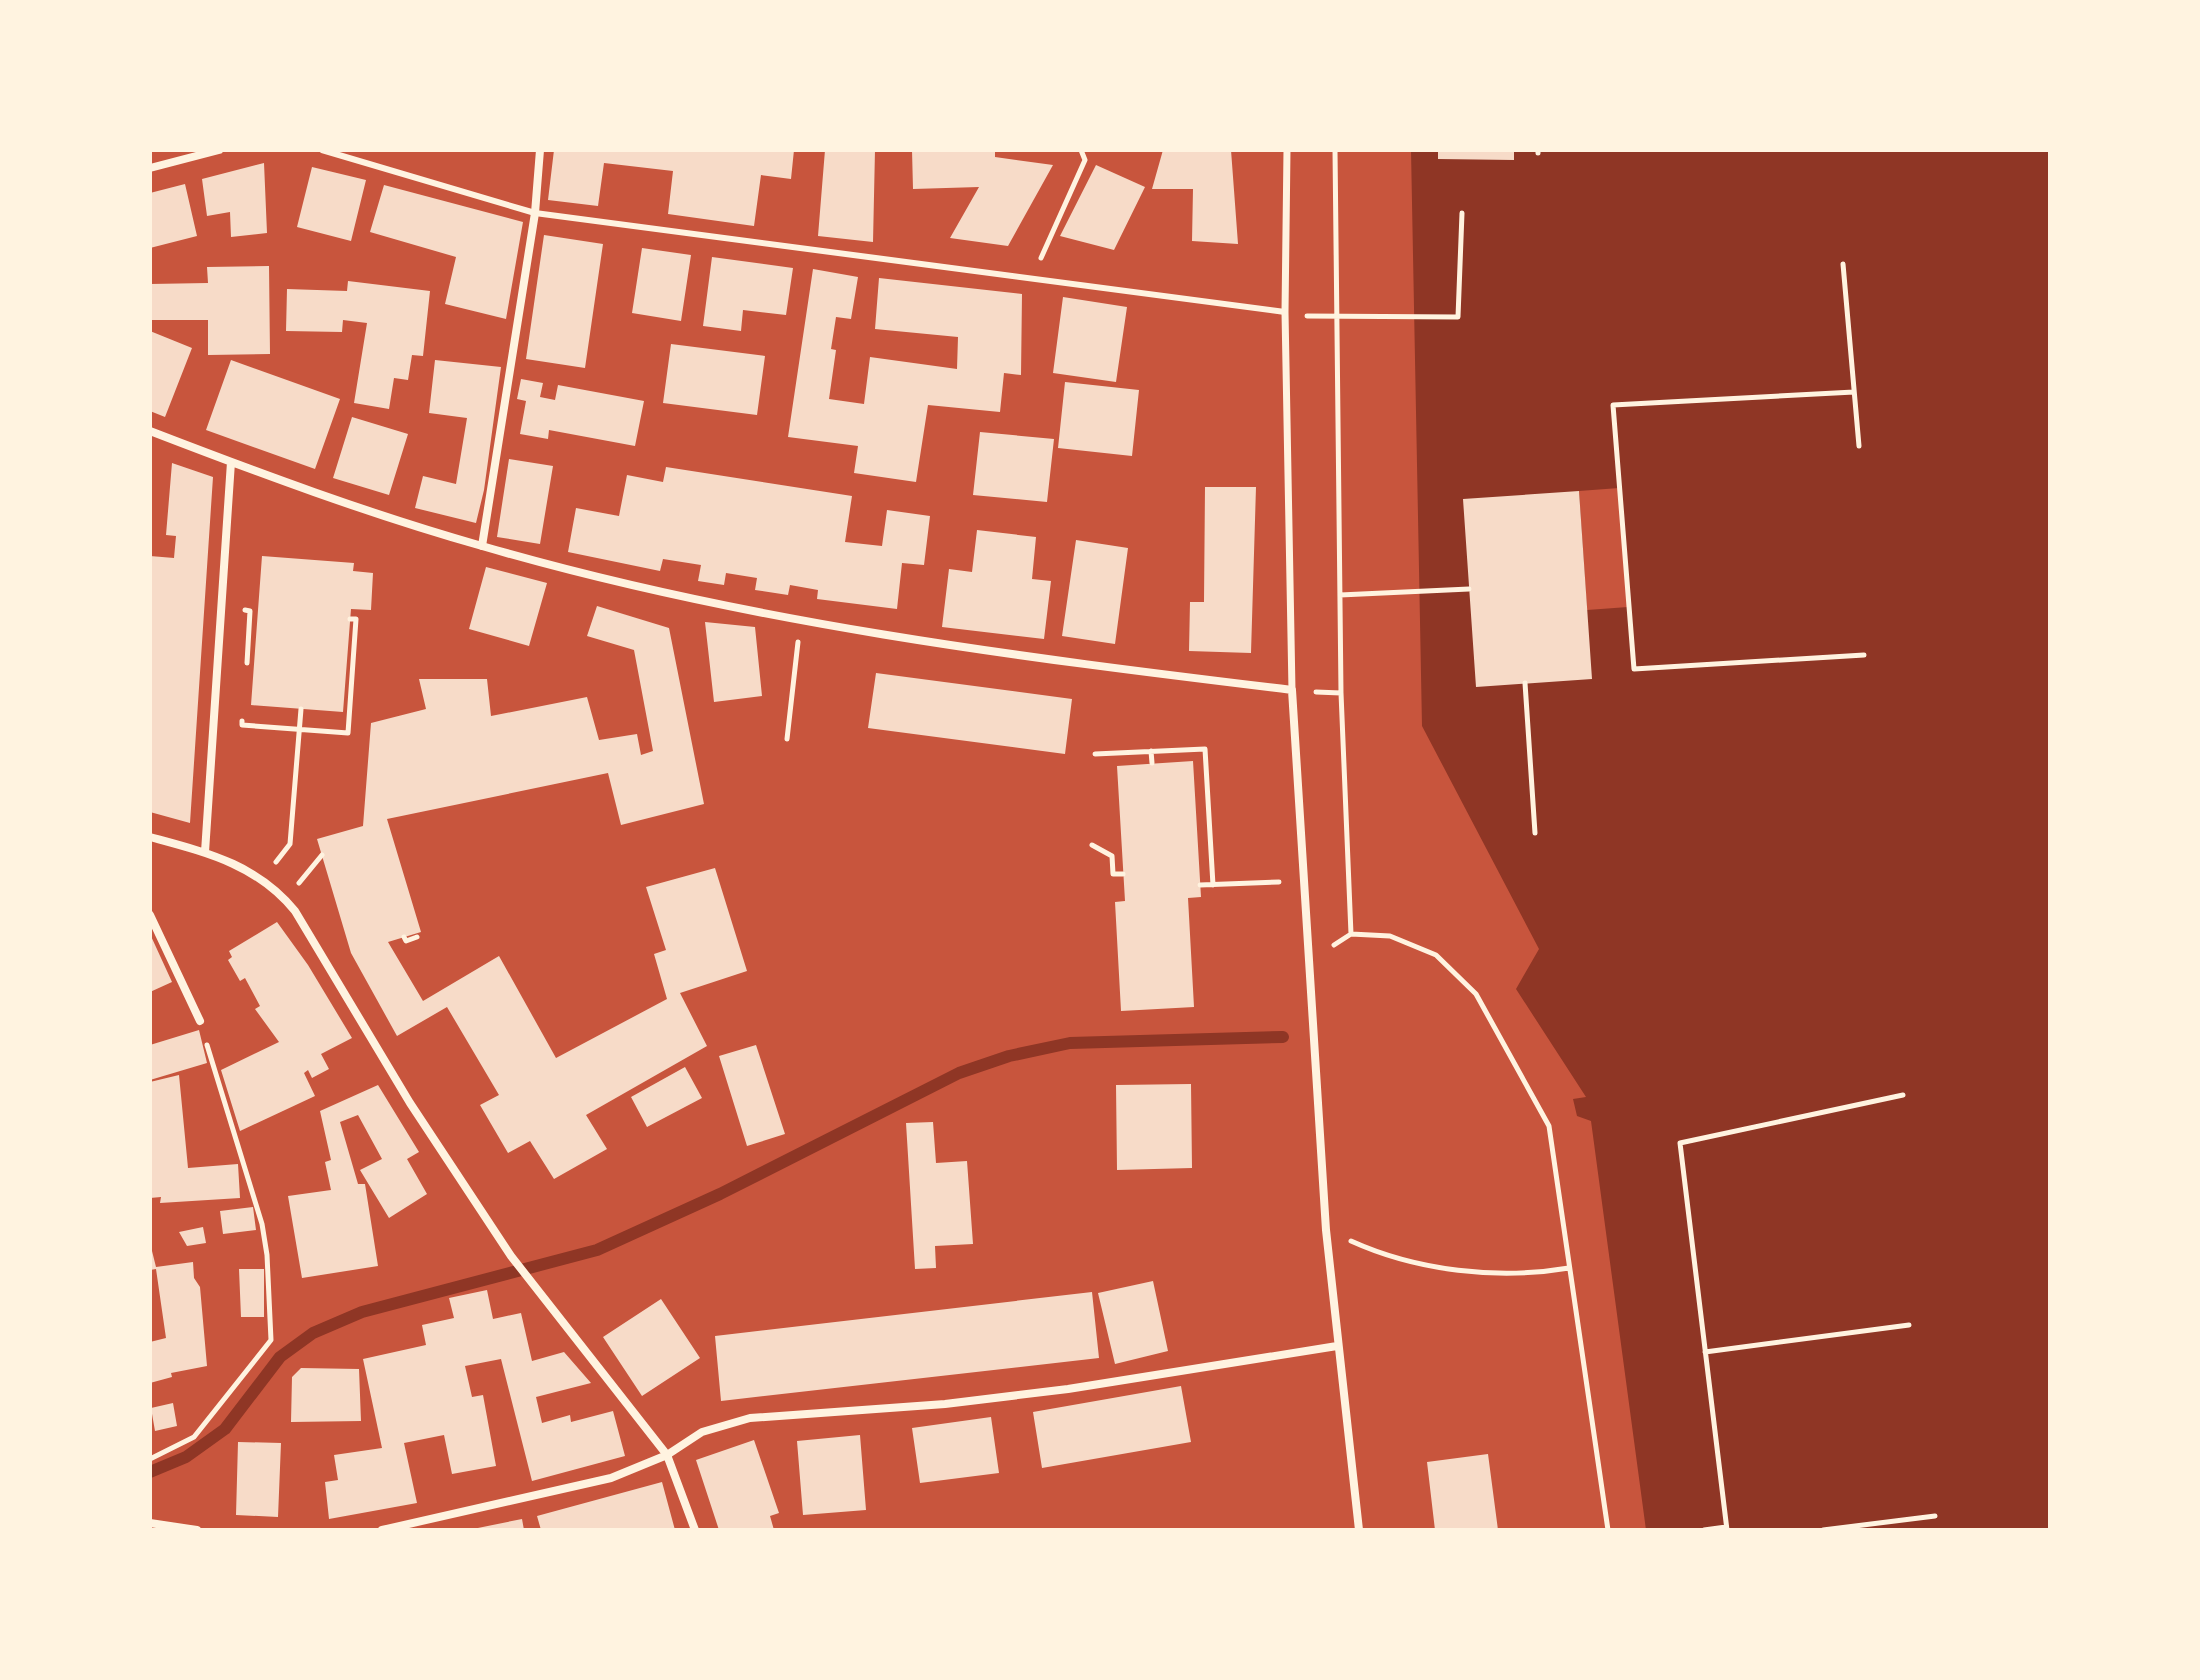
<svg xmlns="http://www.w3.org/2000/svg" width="2200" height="1680" font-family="'Sofia Sans Condensed',sans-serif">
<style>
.water{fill:#8f3625}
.pier{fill:#c8553d}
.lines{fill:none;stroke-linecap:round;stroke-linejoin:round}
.stream{stroke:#8f3625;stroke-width:12}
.building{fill:#f7dbc8}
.path{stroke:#fff3e0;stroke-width:5}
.service{stroke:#fff3e0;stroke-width:6}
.pedestrian{stroke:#fff3e0;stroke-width:7}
.minor{stroke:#fff3e0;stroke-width:8}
</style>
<rect width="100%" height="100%" fill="#c8553d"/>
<path class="water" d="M1411,150H2050V1530H1646L1591,1121L1577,1116L1573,1099L1586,1097L1516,989L1539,949L1422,726Z"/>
<path class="pier" d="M1619,488L1628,607L1587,610L1579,491Z"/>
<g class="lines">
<path class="stream" d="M150,1472L186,1457L225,1429L280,1357L313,1333L362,1312L597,1250L720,1194L959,1073L1009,1056L1070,1043L1283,1037"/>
</g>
<path class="building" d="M554,150H794L791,179L761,175L754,226L668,214L673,171L604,163L598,206L548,200Z
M825,150H875L873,242L818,236Z
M912,150H995V157L1053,165L1008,246L950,238L979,187L913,189Z
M1163,150H1231L1238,244L1192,241L1193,189H1152Z
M1438,150H1514V160L1438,159Z
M264,163L267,233L231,237L230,212L207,216L202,179Z
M1096,165L1145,187L1114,250L1060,236Z
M312,167L366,180L351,241L297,227Z
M185,184L197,236L150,248V193Z
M384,185L523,222L506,319L445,304L456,257L370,232Z
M544,235L603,244L585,368L526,359Z
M642,248L691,255L681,321L632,313Z
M712,257L793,268L786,315L743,310L741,331L703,326Z
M269,266L270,354L208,355V320H150V284L208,283L207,267Z
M813,269L858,277L851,319L836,317L831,349L836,350L829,399L864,404L870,357L957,369L958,337L875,329L879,278L1022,294L1021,375L1004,373L1000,412L928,405L916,482L854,473L858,446L788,437Z
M348,281L430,291L423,356L412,355L408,380L394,378L389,409L354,403L367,323L343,320L342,332L286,331L287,289L347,291Z
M1063,297L1127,307L1116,382L1053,373Z
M150,331L192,348L165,417L150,411Z
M671,344L765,356L757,415L663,403Z
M231,360L340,399L315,469L206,430Z
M435,360L501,367L484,490L476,523L415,508L423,476L456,484L467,418L429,413Z
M521,379L543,383L540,397L555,400L558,385L644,401L635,446L549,430L548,439L520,434L526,401L517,399Z
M1065,382L1139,390L1132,456L1058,448Z
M352,417L408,434L389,495L333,478Z
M980,432L1054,439L1047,502L973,495Z
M509,459L553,466L540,544L497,537Z
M172,463L213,477L190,823L150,812V556L174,558L176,536L166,535Z
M666,467L852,496L845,542L882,546L887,510L930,516L924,565L902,563L897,609L817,599L818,590L790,585L788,595L755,590L757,578L726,573L724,585L698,581L701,565L663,559L660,571L568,552L576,508L619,516L627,475L663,482Z
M1205,487H1256L1251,653L1189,651L1190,602H1204Z
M1579,491L1592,679L1476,687L1463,499Z
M977,530L1036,537L1032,579L1051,581L1044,639L942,627L949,569L972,572Z
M1076,540L1128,548L1115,644L1062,636Z
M262,556L354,563L353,571L373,573L371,610L351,609L343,712L251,705Z
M486,567L547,583L529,646L469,629Z
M597,606L669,628L704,804L621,825L608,773L387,819L421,932L388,942L423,1001L499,956L556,1058L667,999L654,954L666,950L646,887L715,868L747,971L680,993L707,1046L586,1115L607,1149L554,1179L530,1141L508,1153L480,1105L499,1095L447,1007L397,1036L351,953L317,839L363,826L371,723L426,709L419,679H487L491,716L587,697L599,740L637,734L641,755L653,751L634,650L587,636Z
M705,622L755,627L762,696L714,702Z
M876,673L1072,699L1065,754L868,728Z
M1193,761L1201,897L1188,898L1194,1007L1121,1011L1115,902L1125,901L1117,766Z
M277,922L308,965L352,1038L321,1054L329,1069L312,1078L308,1070L304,1073L315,1096L240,1131L221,1070L279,1042L255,1009L260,1006L245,978L240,981L228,960L232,957L229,951Z
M150,934L172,982L150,992Z
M199,1030L207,1063L150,1080V1045Z
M756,1045L785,1134L747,1146L719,1056Z
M685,1067L702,1098L647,1127L631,1097Z
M179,1075L188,1168L238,1164L240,1198L160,1203L161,1197L150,1198V1082Z
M1191,1084L1192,1168L1117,1170L1116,1085Z
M378,1085L419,1152L407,1159L427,1194L389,1218L360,1170L382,1159L358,1115L340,1122L358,1184H365L378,1266L302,1278L288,1196L331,1190L325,1162L331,1160L320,1111Z
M933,1122L936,1163L967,1161L973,1244L935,1246L936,1268L915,1269L906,1123Z
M253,1207L256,1230L223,1234L220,1211Z
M203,1227L206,1243L187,1246L179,1232Z
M150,1243L156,1267L193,1262L194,1278L200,1287L207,1366L171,1373L172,1377L150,1383V1342L166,1338L156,1269L150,1270Z
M239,1269H264V1317H241Z
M1153,1281L1168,1351L1115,1364L1098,1293Z
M487,1290L493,1319L521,1313L532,1361L564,1352L591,1383L536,1397L542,1423L570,1415L571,1422L613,1411L625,1456L532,1481L501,1359L465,1366L472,1397L483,1395L496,1466L452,1474L444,1435L404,1443L417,1503L329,1519L325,1482L338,1480L334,1455L382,1448L363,1359L426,1345L422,1325L454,1318L449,1298Z
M1092,1292L1099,1358L721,1401L715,1336Z
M661,1299L700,1358L642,1396L603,1337Z
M301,1368L359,1369L361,1421L291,1422L292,1377Z
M1181,1386L1191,1442L1042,1468L1033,1412Z
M173,1403L177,1426L155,1431L151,1408Z
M991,1417L999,1473L920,1483L912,1428Z
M860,1435L866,1510L803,1515L797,1441Z
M754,1440L779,1513L770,1516L774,1530H719L696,1460Z
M238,1442L281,1443L278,1517L236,1515Z
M1488,1454L1498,1530H1435L1427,1462Z
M662,1482L675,1530H541L537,1516Z
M522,1519L524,1530H473V1529Z"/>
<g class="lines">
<path class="path" d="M1335,150L1341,693L1351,934
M1538,153V150
M1041,258L1085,160L1081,150
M1843,264L1859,446
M1307,316L1458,317L1462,213
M1854,392L1613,405L1634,669L1864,655
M1340,595L1469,589
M245,610L250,611L247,663
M1525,683L1535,833
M1316,692L1341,693
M242,721V725L348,733L356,619H350
M787,739L798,642
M1151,751L1152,763
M1095,754L1205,749L1213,885
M1092,845L1112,856L1113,874H1123
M276,862L290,844L301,709
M299,883L322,855
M1200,885L1279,882
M404,937L406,941L417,937
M1334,945L1351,934L1390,936L1436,955L1476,994L1549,1126L1608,1530
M1351,1241C1417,1271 1498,1280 1569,1268
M1705,1352L1909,1325
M150,1459L194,1437L271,1340L267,1255L262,1224L207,1045
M1704,1530L1726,1527
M1727,1530L1680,1143L1903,1095
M1823,1530L1935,1516"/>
<path class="service" d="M322,150L535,213L1285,312"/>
<path class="pedestrian" d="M1287,150L1285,312L1292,690"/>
<path class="minor" d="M150,168L219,150
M150,431C259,473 369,514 482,546C746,623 1019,657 1292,690L1326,1230L1359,1530
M482,546L535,213L540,150
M150,837C205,852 257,864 295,911L410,1103L511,1256L667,1455L695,1530
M205,852L231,462
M150,915L200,1021
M150,1523L197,1530
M382,1530L611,1478L667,1455L702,1432L750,1418L945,1404L1068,1389L1337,1346"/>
</g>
<rect width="2200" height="1680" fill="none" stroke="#fff3e0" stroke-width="304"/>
</svg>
